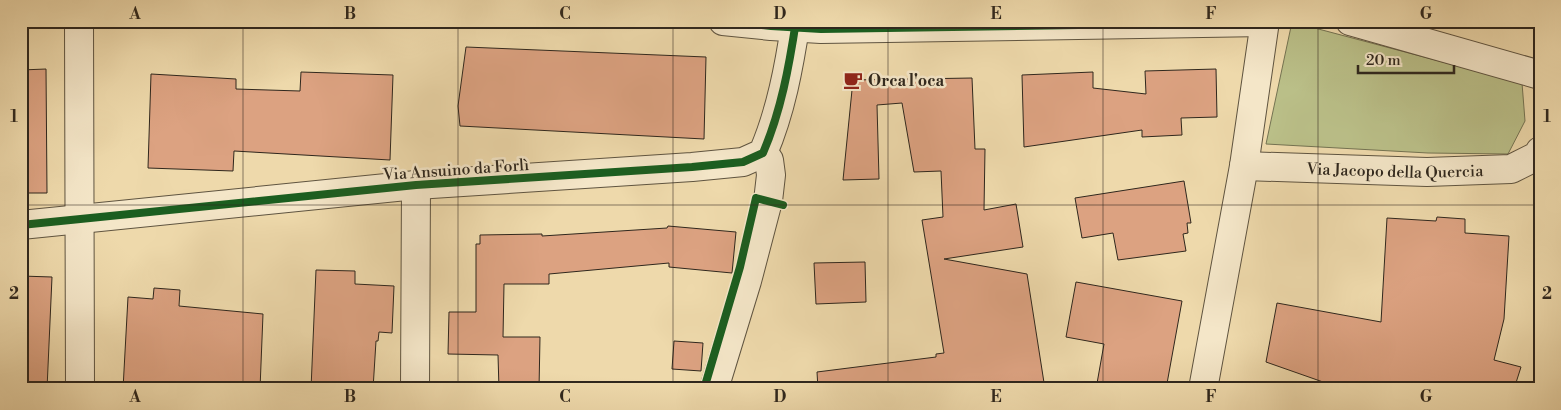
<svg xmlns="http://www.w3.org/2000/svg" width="1561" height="410" font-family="'Libre Bodoni',serif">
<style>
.green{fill:#babf88;stroke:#747352}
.building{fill:#dca281;stroke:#2f271d}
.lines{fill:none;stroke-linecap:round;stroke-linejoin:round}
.minor-casing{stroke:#5f5440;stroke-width:30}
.minor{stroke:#f4e6c8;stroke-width:28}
.cycleway-casing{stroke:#f4e6c8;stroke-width:11}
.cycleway{stroke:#1b5e20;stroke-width:8}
.grid{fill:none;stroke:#2f271d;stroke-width:1;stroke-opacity:0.55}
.labels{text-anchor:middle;stroke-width:5;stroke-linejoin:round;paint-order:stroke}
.poi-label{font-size:16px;font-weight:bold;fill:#2f271d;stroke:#f4e6c8;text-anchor:start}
.street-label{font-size:16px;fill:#2f271d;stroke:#f4e6c8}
.neatline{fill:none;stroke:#2f271d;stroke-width:2}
.grid-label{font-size:16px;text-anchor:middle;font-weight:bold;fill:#2f271d}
</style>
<rect width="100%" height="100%" fill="#eed9ab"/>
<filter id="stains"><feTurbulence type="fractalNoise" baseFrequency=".004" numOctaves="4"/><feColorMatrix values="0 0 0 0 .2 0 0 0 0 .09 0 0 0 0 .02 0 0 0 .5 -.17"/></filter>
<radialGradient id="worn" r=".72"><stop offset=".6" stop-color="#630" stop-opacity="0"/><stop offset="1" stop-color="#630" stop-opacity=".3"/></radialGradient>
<path class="green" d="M1292,22L1522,83L1525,121L1508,154L1428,153L1266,144Z"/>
<path class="building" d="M466,47L706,57L704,139L460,126L458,106Z
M46,69L47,193H21V70Z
M1216,69L1217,117L1181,118L1182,135L1142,137V130L1024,147L1022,75L1093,72V88L1146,94L1145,71Z
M301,72L393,75L390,160L234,151L233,171L148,168L151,74L236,79V89L300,91Z
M972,78L975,149H985L984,210L1016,204L1023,247L944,259L1027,274L1045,389H818L817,372L936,357V354L944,353L922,220L943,217L941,171L914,172L902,103L877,105L879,179L843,180L853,80Z
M1184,181L1191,223H1187L1188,233L1183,234L1186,251L1118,260L1113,233L1082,238L1075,198Z
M1437,217L1465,219V233L1509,236L1504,319L1494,360L1521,367L1514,389H1343L1266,362L1277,303L1381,322L1387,218L1436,221Z
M668,226L736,232L732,273L669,267V263L549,274V284H504L503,337H540L539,389H499L498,355L448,354L449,312H476V244H480V235L542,234V236L667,228Z
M865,262L866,302L816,304L814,263Z
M316,270L355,271V284L394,286L392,333L379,332L378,341H376L373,389H311Z
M21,276L52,277L47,389H21Z
M1076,282L1182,301L1166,389H1096L1104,344L1066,337Z
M154,288L180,290L179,306L263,314L260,389H123L128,297L153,299Z
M674,341L703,343L701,371L672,369Z"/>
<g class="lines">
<g class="minor-casing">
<g id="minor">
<path d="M79,21L80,389"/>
<path d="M723,21L771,26L821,29L1265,22"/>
<path d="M1350,21L1540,75"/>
<path id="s1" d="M1244,166L1427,172L1511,169L1539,155L1540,151"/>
<path d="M21,225L416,185L692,167L743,162L763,153C781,111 789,67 796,21"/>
<path d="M415,389L416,185"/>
<path d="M714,389L747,281L768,201L771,175L769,160L763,153"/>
<path d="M1203,389L1244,166L1265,21"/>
</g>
</g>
<use href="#minor" class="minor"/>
<g class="cycleway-casing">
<path id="cycleway" d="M723,21L771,26L821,29L1265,22
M21,225L416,185L692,167L743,162L763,153C781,111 789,67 796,21
M704,389L740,267L756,198L783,205"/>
</g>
<use href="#cycleway" class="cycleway"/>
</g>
<path class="grid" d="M243,21V389M458,21V389M673,21V389M888,21V389M1103,21V389M1318,21V389M21,205H1540"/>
<defs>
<g id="cafe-bare" transform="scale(1.5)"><path d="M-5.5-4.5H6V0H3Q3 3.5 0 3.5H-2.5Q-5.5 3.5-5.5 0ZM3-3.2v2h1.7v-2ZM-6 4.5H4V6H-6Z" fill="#8f2418" stroke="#f4e6c8" stroke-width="2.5" paint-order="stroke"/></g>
</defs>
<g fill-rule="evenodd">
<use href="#cafe-bare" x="853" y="80"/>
</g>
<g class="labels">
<g class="poi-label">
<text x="868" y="86">Orca l'oca</text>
</g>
<g class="street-label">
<text transform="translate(456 169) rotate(-4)" y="6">Via Ansuino da Forlì</text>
<text dy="6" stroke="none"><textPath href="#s1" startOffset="151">Via Jacopo della Quercia</textPath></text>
</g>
</g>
<rect width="1561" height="410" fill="none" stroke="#eed9ab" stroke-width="55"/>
<path d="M1358 65v8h96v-8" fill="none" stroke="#2f271d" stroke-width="2.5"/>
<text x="1366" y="65" font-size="15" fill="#2f271d" stroke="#f4e6c8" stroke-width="4" paint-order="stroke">20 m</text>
<rect x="28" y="28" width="1506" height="354" class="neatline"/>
<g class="grid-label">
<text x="135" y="19">A</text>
<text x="350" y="19">B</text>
<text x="565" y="19">C</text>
<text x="780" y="19">D</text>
<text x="996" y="19">E</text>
<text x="1211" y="19">F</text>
<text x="1426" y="19">G</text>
<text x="14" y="122">1</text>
<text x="1547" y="122">1</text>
<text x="14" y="299">2</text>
<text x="1547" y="299">2</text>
<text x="135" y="402">A</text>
<text x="350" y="402">B</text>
<text x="565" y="402">C</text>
<text x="780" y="402">D</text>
<text x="996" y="402">E</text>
<text x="1211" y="402">F</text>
<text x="1426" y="402">G</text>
</g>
<rect width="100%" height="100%" filter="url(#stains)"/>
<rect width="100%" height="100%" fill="url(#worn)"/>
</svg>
